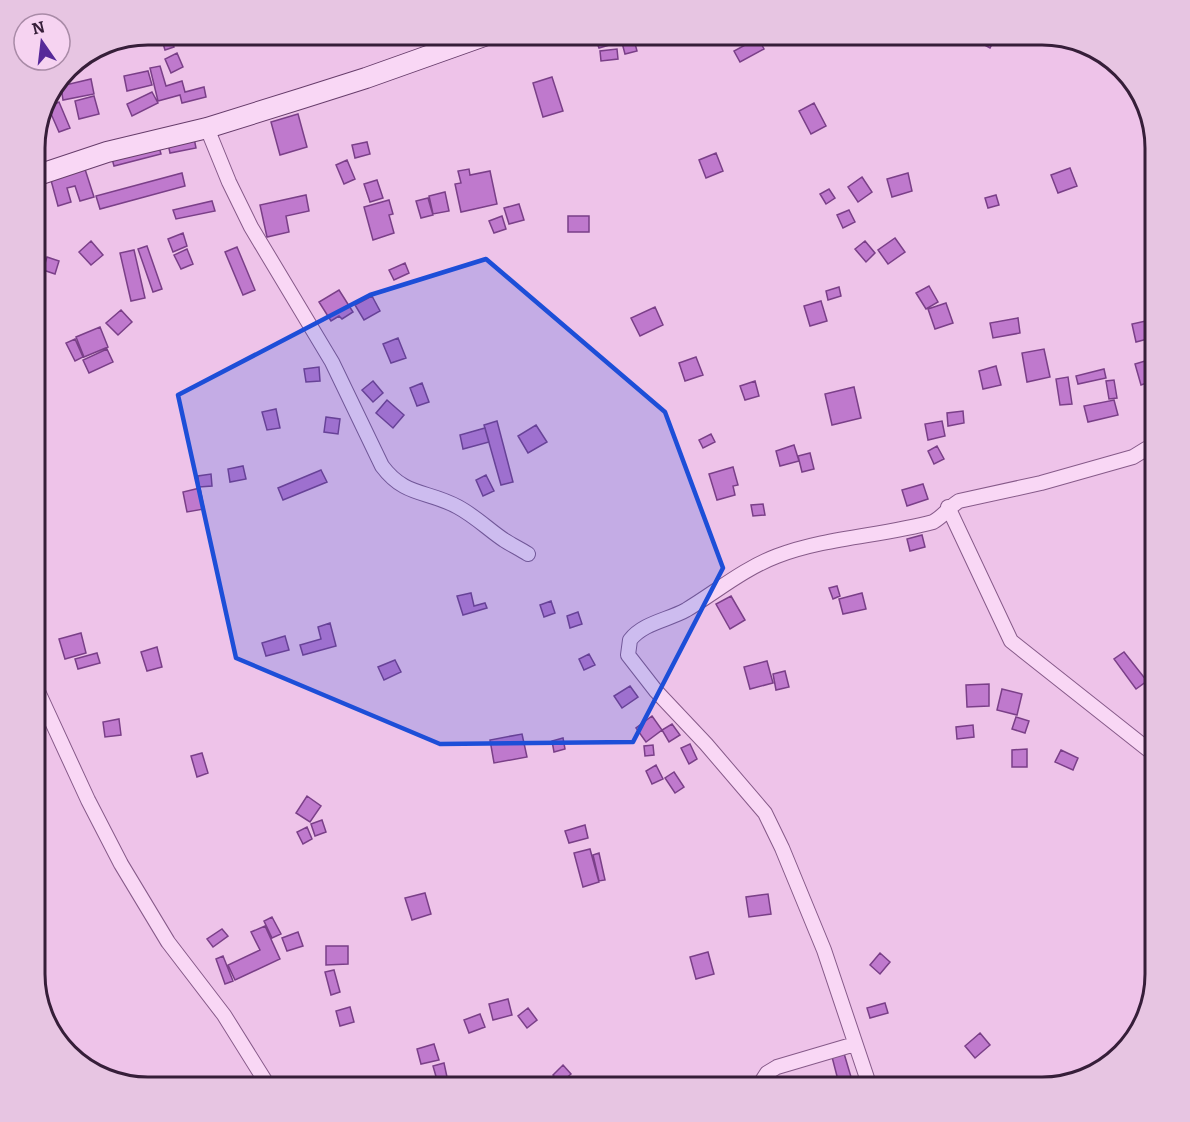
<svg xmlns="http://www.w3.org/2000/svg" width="1190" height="1122" font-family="Bitter,serif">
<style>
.building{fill:#bf79cd;stroke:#7a3f88;stroke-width:1.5}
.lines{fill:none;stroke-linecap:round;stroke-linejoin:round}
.street-casing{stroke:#865a89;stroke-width:16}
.secondary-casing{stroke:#673d6b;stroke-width:22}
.street{stroke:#f9d7f5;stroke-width:14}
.secondary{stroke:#f9d7f5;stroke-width:20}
.marked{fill:#1d4ed8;fill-opacity:0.2;stroke:#1d4ed8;stroke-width:4.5;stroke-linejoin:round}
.rim{fill:none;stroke:#361e39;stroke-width:3}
</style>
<rect width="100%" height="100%" fill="#eec3e9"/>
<path class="building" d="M170,35L174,47L165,50L161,37Z
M594,35H611L613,44L599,48Z
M980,35H997L990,48L977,41Z
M633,36L637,51L625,54L621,39Z
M758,38L764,49L740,62L734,51Z
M617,49L618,59L601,61L600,51Z
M177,53L183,67L171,73L165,59Z
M160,66L166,86L182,81L185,92L204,87L206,97L182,103L180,95L158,101L150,68Z
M148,71L152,85L127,91L124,76Z
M552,77L563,111L543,117L533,83Z
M91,79L94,94L63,100L61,86Z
M152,92L158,103L132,116L127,104Z
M94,96L99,114L79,119L75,101Z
M59,102L70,128L59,132L48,107Z
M814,103L826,126L811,134L799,111Z
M298,114L307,147L280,155L271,122Z
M193,133L196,148L170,153L167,139Z
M367,142L370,154L355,158L352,145Z
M158,143L161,154L114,166L111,155Z
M716,153L723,171L706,178L699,160Z
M347,160L355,179L344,184L336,165Z
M83,163L94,197L80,201L75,186L67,188L71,202L58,206L49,173Z
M1070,168L1077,186L1058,193L1051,175Z
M469,169L470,175L490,171L497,204L461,212L455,184L461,183L458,171Z
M182,173L185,186L100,209L96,196Z
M908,173L912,191L892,197L887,179Z
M862,177L872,192L858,202L848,187Z
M377,180L383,198L370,202L364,184Z
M829,189L835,198L826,204L820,194Z
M445,192L449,211L433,214L429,196Z
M306,195L309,211L286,216L289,232L267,237L260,205Z
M996,195L999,205L988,208L985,198Z
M428,198L433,215L421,218L416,201Z
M389,200L393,214L389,215L394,233L373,240L364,207Z
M212,201L215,211L176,219L173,210Z
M519,204L524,220L509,224L504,208Z
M849,210L855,222L843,228L837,215Z
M502,216L506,229L494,233L489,221Z
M568,216H589V232H568Z
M183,233L187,246L173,252L168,239Z
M895,238L905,252L888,264L878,250Z
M91,241L103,255L91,265L79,252Z
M865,241L875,253L866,262L855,249Z
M147,246L162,289L153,292L138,249Z
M237,247L255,290L243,295L225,252Z
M187,249L193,264L181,269L174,255Z
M134,250L145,298L131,301L120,253Z
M47,257L59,261L55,274L43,270Z
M405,263L409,273L394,280L389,270Z
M929,286L938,302L926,309L916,293Z
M839,287L841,296L828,300L826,291Z
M339,290L353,312L342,319L339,316L331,321L319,302Z
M372,296L380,311L364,320L355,305Z
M821,301L827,321L810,326L804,306Z
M946,303L953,323L935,329L928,309Z
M655,307L663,325L640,336L631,318Z
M121,310L132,322L118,335L106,323Z
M1018,318L1020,333L993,338L990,323Z
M1155,319V337L1136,342L1132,324Z
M100,327L108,347L84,357L76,337Z
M398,338L406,358L391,363L383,344Z
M75,339L83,357L75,361L66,343Z
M107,349L113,362L89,373L83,360Z
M1044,349L1050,377L1027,382L1022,353Z
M696,357L703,375L685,381L679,363Z
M1155,358V380L1141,385L1135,364Z
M996,366L1001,385L983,389L979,371Z
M319,367L320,381L306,382L304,369Z
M1104,369L1106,378L1078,384L1076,376Z
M1068,377L1072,404L1060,405L1056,379Z
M1114,380L1117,398L1109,399L1106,381Z
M373,381L383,393L373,402L362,390Z
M755,381L759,396L745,400L740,386Z
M422,383L429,402L417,406L410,388Z
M854,387L861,418L832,425L825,394Z
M387,400L404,415L393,428L376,413Z
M1114,400L1118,415L1088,422L1084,406Z
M276,409L280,428L267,430L262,412Z
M963,411L964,423L948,426L947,413Z
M326,417L340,419L338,434L324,432Z
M497,421L513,482L501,485L484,425Z
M942,421L945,436L928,440L925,424Z
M536,425L547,442L528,453L518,436Z
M485,428L489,442L463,449L460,435Z
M711,434L715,442L703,448L699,440Z
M794,445L799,461L780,466L776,451Z
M937,446L944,459L934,464L928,451Z
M810,453L814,469L802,472L798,456Z
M243,466L246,479L230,482L228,469Z
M733,467L738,485L733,486L735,495L717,500L709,474Z
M321,470L327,482L283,500L278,488Z
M211,474L212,486L199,487L198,476Z
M486,475L494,491L483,496L476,480Z
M923,484L928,499L907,506L902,490Z
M200,488L204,509L187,512L183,492Z
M763,504L765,515L753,516L751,505Z
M922,535L925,547L910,551L907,539Z
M837,586L840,596L833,599L829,588Z
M471,593L474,606L485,603L487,608L463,615L457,596Z
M862,593L866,609L843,614L839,599Z
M731,596L745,620L730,629L716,604Z
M551,601L555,613L544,617L540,605Z
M578,612L582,624L570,628L567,616Z
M330,623L336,646L303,655L300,645L321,639L318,627Z
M81,633L86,653L65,659L59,639Z
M285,636L289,650L266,656L262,643Z
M157,647L162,667L147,671L141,652Z
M1124,652L1147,681L1136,689L1114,659Z
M97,653L100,663L78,669L75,659Z
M589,654L595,665L584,670L579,659Z
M395,660L401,672L384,680L378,667Z
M767,661L773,683L750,689L744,667Z
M785,671L789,687L776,690L773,674Z
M989,684V706L967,707L966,685Z
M630,686L638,697L622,708L614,696Z
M1002,689L1022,694L1017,715L997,710Z
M652,716L662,730L646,742L636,728Z
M1016,717L1029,721L1025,733L1012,729Z
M119,719L121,735L105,737L103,722Z
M672,724L680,735L669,742L662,730Z
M973,725L974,737L957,739L956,727Z
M522,734L527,757L494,763L490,740Z
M563,738L565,749L554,752L552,741Z
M690,744L697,759L689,764L681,748Z
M653,745L654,755L645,756L644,746Z
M1027,749V767H1012V750Z
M1061,750L1078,758L1073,770L1055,762Z
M202,753L208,773L197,777L191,756Z
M656,765L663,779L652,784L646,771Z
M674,772L684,787L675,793L665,778Z
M307,796L321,806L310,822L296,813Z
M322,820L326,832L315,836L311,824Z
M585,825L588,838L569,843L565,831Z
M307,827L312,839L303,844L297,832Z
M590,849L599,882L583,887L574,853Z
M599,853L605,880L599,881L593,855Z
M425,893L431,914L412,920L405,898Z
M768,894L771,914L749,917L746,897Z
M272,917L281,934L272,938L264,921Z
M265,926L280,959L235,980L228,965L260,950L251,932Z
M222,929L228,936L213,947L207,939Z
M298,932L303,946L287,951L282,938Z
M326,946H348V964L326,965Z
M708,952L714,974L696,979L690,957Z
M880,953L890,962L880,974L870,965Z
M223,956L233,981L225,984L216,959Z
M334,970L340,992L331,995L325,972Z
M508,999L512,1015L493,1020L489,1004Z
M885,1003L888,1013L870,1018L867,1008Z
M350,1007L354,1022L340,1026L336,1011Z
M528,1008L537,1020L527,1028L518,1016Z
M480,1014L485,1027L469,1033L464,1020Z
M980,1033L990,1045L975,1058L965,1046Z
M434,1044L439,1060L421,1064L417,1049Z
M843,1050L851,1077L838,1080L831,1053Z
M444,1063L447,1077L437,1080L433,1066Z
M563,1065L571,1074L561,1083L553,1075Z
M810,1080L812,1087H786L785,1086Z"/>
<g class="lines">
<g class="street-casing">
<path id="street" d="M207,128L229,182L251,227L332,362L382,466C405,497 427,490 458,507C475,516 489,530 504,540C512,545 520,549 528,554
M948,507L1011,641L1155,755
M35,685L88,800L121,864L168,942L224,1015L269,1087
M758,1087L767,1073L777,1067L855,1044
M870,1087L824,950L782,848L765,813L706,744L656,691L628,655L630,640C643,623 668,620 686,610C716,592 743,569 777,556C827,537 882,536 933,522C944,516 949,507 959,501L1041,483L1133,457L1146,449L1155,446"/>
</g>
<g class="secondary-casing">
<path id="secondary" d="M35,176L107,152L207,128L303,98L366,78L487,35"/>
</g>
<use href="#street" class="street"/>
<use href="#secondary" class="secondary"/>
</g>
<path class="marked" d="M486,259L665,412L723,568L633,742L440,744L236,658L178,395L370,295Z"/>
<path d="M0 0H1190V1122H0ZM148 45H1042A103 103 0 0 1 1145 148V974A103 103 0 0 1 1042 1077H148A103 103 0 0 1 45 974V148A103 103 0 0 1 148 45Z" fill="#e7c5e2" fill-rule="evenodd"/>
<path class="rim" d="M148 45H1042A103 103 0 0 1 1145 148V974A103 103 0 0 1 1042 1077H148A103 103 0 0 1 45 974V148A103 103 0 0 1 148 45Z"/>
<g transform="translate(42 42) rotate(346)"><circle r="28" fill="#f6d3f1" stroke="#a98ba7" stroke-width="1.5"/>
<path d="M0-4.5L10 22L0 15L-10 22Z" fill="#562999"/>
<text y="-9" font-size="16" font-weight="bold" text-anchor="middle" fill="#361e39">N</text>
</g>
</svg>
